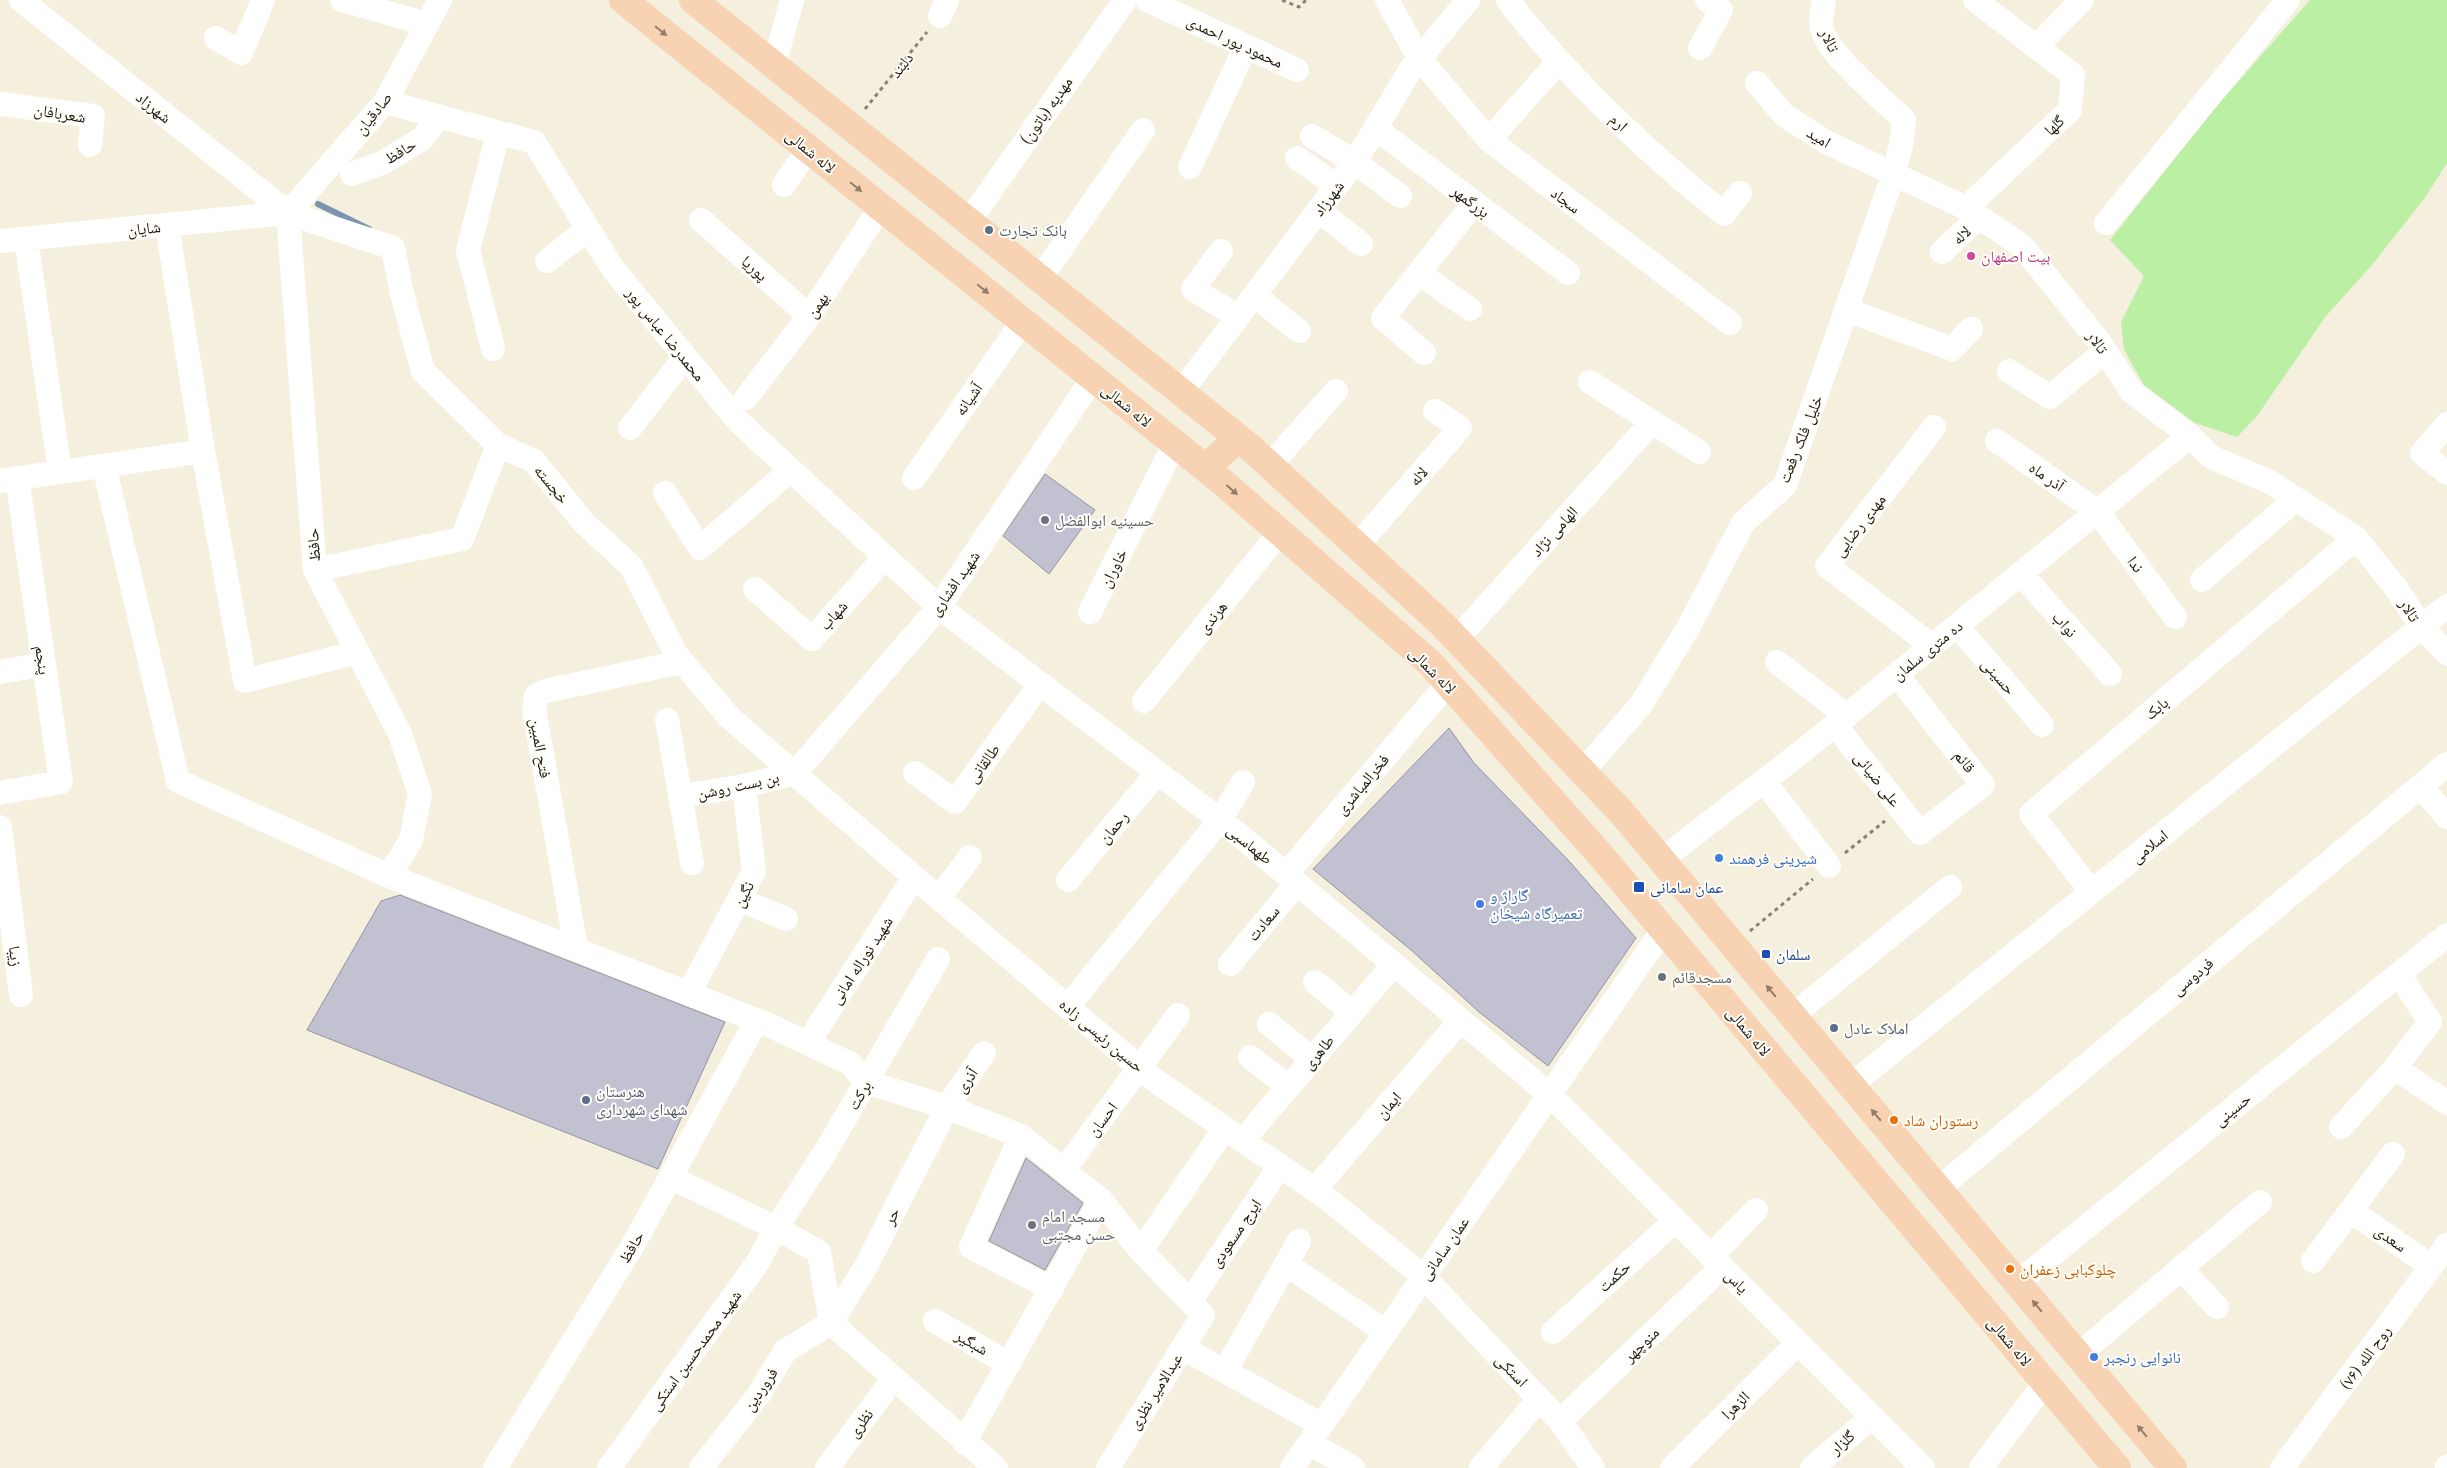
<svg xmlns="http://www.w3.org/2000/svg" width="2447" height="1468" font-family="'Playfair Display','Noto Naskh Arabic',serif">
<style>
.green{fill:#baefa4}
.lines{fill:none;stroke-linecap:round;stroke-linejoin:round}
.stream{stroke:#7c94b1;stroke-width:6}
.building{fill:#c2c1d1;stroke:#9593a3}
.path{stroke:#878378;stroke-width:3;stroke-dasharray:4 4;stroke-linecap:butt}
.minor{stroke:#fff;stroke-width:24}
.major{stroke:#f8d3b3;stroke-width:28}
.oneway{fill:#947e6a}
.service-dot{fill:#5c6f8a;stroke:#fffdf6;stroke-width:2}
.hotel-dot{fill:#d1479c;stroke:#fffdf6;stroke-width:2}
.worship-dot{fill:#6b7280;stroke:#fffdf6;stroke-width:2}
.shop-dot{fill:#3f7fe0;stroke:#fffdf6;stroke-width:2}
.transit-dot{fill:#1a4fb4;stroke:#fffdf6;stroke-width:2}
.food-dot{fill:#e8710a;stroke:#fffdf6;stroke-width:2}
.labels{text-anchor:middle;stroke-width:4;stroke-linejoin:round;paint-order:stroke}
.street-label{font-size:16px;fill:#191711;stroke:#fffdf6}
.service-label{font-size:16px;fill:#4e5e75;stroke:#fffdf6;text-anchor:start}
.hotel-label{font-size:16px;fill:#b23c85;stroke:#fffdf6;text-anchor:start}
.worship-label{font-size:16px;fill:#5b616d;stroke:#fffdf6;text-anchor:start}
.shop-label{font-size:16px;fill:#366cbe;stroke:#fffdf6;text-anchor:start}
.transit-label{font-size:16px;fill:#164399;stroke:#fffdf6;text-anchor:start}
.food-label{font-size:16px;fill:#c56008;stroke:#fffdf6;text-anchor:start}
</style>
<rect width="100%" height="100%" fill="#f5efde"/>
<path class="green" d="M2310,0H2447V163L2424,199L2371,266L2326,316L2257,416L2237,437L2195,423L2144,385L2124,350L2121,322L2144,276L2110,240L2216,107Z"/>
<g class="lines">
<path class="stream" d="M318,204L369,229"/>
</g>
<path class="building" d="M1045,474L1095,510L1049,574L1003,536Z
M1449,728L1474,763L1569,861L1636,938L1548,1066L1479,1012L1411,950L1313,869Z
M400,895L725,1022L658,1169L307,1030L381,901Z
M1026,1158L1083,1203L1045,1270L989,1241Z"/>
<g class="lines">
<path class="path" d="M1282,0L1299,7L1306,0
M865,109L927,32
M1845,853L1885,821
M1750,931L1813,879"/>
<path class="minor" d="M21,0L288,213L393,248L402,294L423,371L498,445L534,461L584,523L631,566L676,654L729,717L914,877L1153,1079L1324,1196L1424,1277L1560,1421L1593,1468
M342,0L427,24
M1147,0L1297,70
M1387,0L1419,58L1489,140L1730,323
M1508,0C1524,23 1543,43 1562,64C1612,118 1666,168 1724,214L1740,193
M940,16L947,0
M216,38L241,53L263,0
M2036,47L2082,0
M1700,48L1721,10L1707,0
M774,65L792,0
M1757,83L1784,115L1826,142L1966,208L2022,246L2098,340L2132,392L2190,436L2211,457L2270,482L2356,538L2396,588L2422,628L2447,653
M385,102L534,142L613,269L739,422L939,607L1237,833L1550,1095L1923,1468
M0,104L93,116L90,145
M1375,128L1568,273
M1312,136L1355,162L1400,196
M1489,140L1559,61
M1297,158L1337,186
M1190,167L1246,46
M352,174L384,162L423,138L439,116
M784,185L808,149
M1966,208L2070,110L2073,75L1975,0
M1318,210L1361,244
M288,213L315,570L400,734L420,794L411,840L389,876
M288,213L385,102L440,0
M701,220L809,316
M969,221L1125,0
M2106,223L2288,0
M167,225L203,451L245,681L358,652
M26,239L60,472
M0,241L288,213
M1221,251L1193,289L1238,317
M1942,252L1979,217
M547,261L588,229
M1419,273L1470,309
M1040,279L1143,130
M1254,295L1299,331
M1847,310L1952,349L1971,329
M493,349L468,250L498,134
M1424,353L1383,318L1474,203
M2009,371L2050,397L2105,351
M1590,382L1699,452
M1181,392L1355,162L1411,69L1468,0
M746,398L809,316L881,207
M2447,424L2422,453L2447,473
M630,428L685,357
M1997,441L2097,511L2175,617
M1270,465L1336,391
M104,466L178,781L389,876L769,1025L851,1064L866,1082L947,1107L1021,1136L1101,1200L1141,1251L1203,1315L1108,1468
M914,478L1023,321
M0,481L203,451
M665,493L700,548L791,470
M1357,546L1460,428L1435,411
M315,570L462,539L498,445
M2021,574L2110,674
M2202,580L2296,499
M755,589L812,639L885,557
M1090,612L1175,443
M1957,626L2042,725
M1456,640L1652,422
M1932,646L1827,566L1934,427
M1777,662L1847,716
M0,672L44,664
M1144,701L1280,532
M667,720L692,863
M1835,725L1920,833L1983,785L1897,675
M1582,772L1640,706L1687,630L1743,523L1785,485L1894,173L1901,145L1904,120C1884,100 1821,50 1821,23C1821,16 1823,7 1824,0
M795,773L939,607L1093,378
M915,773L955,802L1040,684
M1764,781L1829,866
M2420,786L2447,817
M0,793L61,782L17,478
M681,796L744,786L795,773
M0,827L21,995
M1661,860L1804,750L2190,436
M1286,874L1438,695
M1068,880L1157,773
M2092,892L2031,814L2356,538
M939,898L970,857
M740,900L786,919
M576,948L534,709L536,696L545,691L682,662
M1230,964L1297,883
M1315,982L1352,1012
M689,993L754,871L744,786
M1068,1006L1220,820L1243,782
M1792,1016L1950,887
M1269,1024L1312,1059
M808,1043L914,877
M1250,1057L1289,1087
M2395,1068L2447,1103
M1851,1085L2447,606
M2341,1127L2395,1068L2430,1022L2399,974
M1021,1136L971,1247L1052,1289
M1243,1140L1394,964
M1064,1170L1178,1015
M670,1177L776,1228L819,1252L831,1323L996,1468
M1315,1189L1461,1020
M1938,1189L2447,764
M2351,1211L2431,1266
M1141,1251L1225,1128
M1711,1256L1756,1210
M2313,1261L2393,1154
M1286,1264L1386,1332
M2181,1269L2217,1307
M2017,1283L2447,935
M1191,1300L1280,1166
M935,1321L1009,1364
M1553,1332L1676,1220
M1183,1348L1322,1425
M2078,1355L2260,1202
M1225,1371L1299,1241
M1560,1421L1722,1267
M964,1442L1101,1200
M1309,1443L1353,1468
M495,1468L633,1245L757,1020
M609,1468L758,1262L776,1228L824,1154L938,959
M701,1468L758,1396L785,1351L831,1323L866,1266L947,1107L984,1053
M827,1468L893,1379
M1292,1468L1663,930
M1481,1468L1539,1399
M1672,1468L1798,1343
M1812,1468L1872,1417
M1981,1468L2045,1383
M2282,1468L2447,1245
M2447,1468V1467"/>
<path class="major" d="M623,0L1219,479L1431,664L1603,858L2117,1468
M693,0L1252,449L1442,624L1622,813L2173,1468
M1206,468L1238,438"/>
</g>
<defs><path id="oneway-solid" d="M-6-.8H1V-3.2L6.5 0L1 3.2V.8H-6Z" transform="scale(1.25)"/></defs>
<g class="oneway">
<use href="#oneway-solid" transform="translate(661 31) rotate(39)"/>
<use href="#oneway-solid" transform="translate(856 187) rotate(39)"/>
<use href="#oneway-solid" transform="translate(983 289) rotate(39)"/>
<use href="#oneway-solid" transform="translate(1232 490) rotate(41)"/>
<use href="#oneway-solid" transform="translate(1771 991) rotate(-130)"/>
<use href="#oneway-solid" transform="translate(1876 1115) rotate(-130)"/>
<use href="#oneway-solid" transform="translate(2037 1306) rotate(-130)"/>
<use href="#oneway-solid" transform="translate(2142 1431) rotate(-130)"/>
</g>
<g class="service-dot">
<circle cx="989" cy="230" r="5"/>
<circle cx="1834" cy="1028" r="5"/>
<circle cx="586" cy="1100" r="5"/>
</g>
<circle class="hotel-dot" cx="1971" cy="256" r="5"/>
<g class="worship-dot">
<circle cx="1045" cy="520" r="5"/>
<circle cx="1662" cy="977" r="5"/>
<circle cx="1032" cy="1225" r="5"/>
</g>
<g class="shop-dot">
<circle cx="1719" cy="858" r="5"/>
<circle cx="1480" cy="904" r="5"/>
<circle cx="2094" cy="1357" r="5"/>
</g>
<g class="transit-dot">
<rect x="1633" y="881" width="12" height="12" rx="2.5"/>
<rect x="1761" y="949" width="10" height="10" rx="2.5"/>
</g>
<g class="food-dot">
<circle cx="1894" cy="1120" r="5"/>
<circle cx="2010" cy="1269" r="5"/>
</g>
<g class="labels">
<g class="street-label">
<text transform="translate(1830 40) rotate(64)" y="6">تالار</text>
<text transform="translate(1235 41) rotate(25)" y="6">محمود پور احمدی</text>
<text transform="translate(901 65) rotate(-52)" y="6">دلبند</text>
<text transform="translate(154 107) rotate(39)" y="6">شهرزاد</text>
<text transform="translate(1046 110) rotate(-55)" y="6">مهدیه (باتون)</text>
<text transform="translate(60 113) rotate(9)" y="6">شعربافان</text>
<text transform="translate(373 113) rotate(-52)" y="6">صادقیان</text>
<text transform="translate(1619 122) rotate(43)" y="6">ارم</text>
<text transform="translate(2054 125) rotate(-43)" y="6">گلها</text>
<text transform="translate(1819 137) rotate(31)" y="6">امید</text>
<text transform="translate(400 151) rotate(-31)" y="6">حافظ</text>
<text transform="translate(811 151) rotate(39)" y="6">لاله شمالی</text>
<text transform="translate(1328 198) rotate(-53)" y="6">شهرزاد</text>
<text transform="translate(1566 200) rotate(37)" y="6">سجاد</text>
<text transform="translate(1471 201) rotate(37)" y="6">بزرگمهر</text>
<text transform="translate(144 228) rotate(-6)" y="6">شایان</text>
<text transform="translate(1961 235) rotate(-43)" y="6">لاله</text>
<text transform="translate(755 268) rotate(42)" y="6">پوریا</text>
<text transform="translate(817 305) rotate(-56)" y="6">بهمن</text>
<text transform="translate(666 334) rotate(51)" y="6">محمدرضا عباس پور</text>
<text transform="translate(2098 342) rotate(54)" y="6">تالار</text>
<text transform="translate(968 399) rotate(-55)" y="6">آشیانه</text>
<text transform="translate(1127 405) rotate(39)" y="6">لاله شمالی</text>
<text transform="translate(1800 439) rotate(-68)" y="6">خلیل فلک رفعت</text>
<text transform="translate(1418 476) rotate(-49)" y="6">لاله</text>
<text transform="translate(2047 476) rotate(35)" y="6">آذر ماه</text>
<text transform="translate(552 484) rotate(51)" y="6">خجسته</text>
<text transform="translate(1859 525) rotate(-52)" y="6">مهدی رضایی</text>
<text transform="translate(1554 531) rotate(-48)" y="6">الهامی نژاد</text>
<text transform="translate(313 545) rotate(-94)" y="6">حافظ</text>
<text transform="translate(2136 564) rotate(54)" y="6">ندا</text>
<text transform="translate(1113 568) rotate(-63)" y="6">خاوران</text>
<text transform="translate(954 583) rotate(-55)" y="6">شهید افشاری</text>
<text transform="translate(2410 610) rotate(57)" y="6">تالار</text>
<text transform="translate(833 615) rotate(-48)" y="6">شهاب</text>
<text transform="translate(1212 617) rotate(-51)" y="6">هرندی</text>
<text transform="translate(2065 624) rotate(48)" y="6">نواب</text>
<text transform="translate(1927 650) rotate(-39)" y="6">ده متری سلمان</text>
<text transform="translate(43 660) rotate(82)" y="6">پنجم</text>
<text transform="translate(1433 670) rotate(45)" y="6">لاله شمالی</text>
<text transform="translate(1999 676) rotate(49)" y="6">حسینی</text>
<text transform="translate(2156 708) rotate(-40)" y="6">بابک</text>
<text transform="translate(541 748) rotate(80)" y="6">فتح المبین</text>
<text transform="translate(1965 761) rotate(52)" y="6">قائم</text>
<text transform="translate(983 763) rotate(-54)" y="6">طالقانی</text>
<text transform="translate(1878 779) rotate(52)" y="6">علی ضیائی</text>
<text transform="translate(1362 784) rotate(-50)" y="6">فخرالمباشری</text>
<text transform="translate(738 785) rotate(-12)" y="6">بن بست روشن</text>
<text transform="translate(1113 827) rotate(-50)" y="6">رحمان</text>
<text transform="translate(1250 844) rotate(39)" y="6">طهماسبی</text>
<text transform="translate(2149 846) rotate(-39)" y="6">اسلامی</text>
<text transform="translate(743 894) rotate(-62)" y="6">نگین</text>
<text transform="translate(1263 923) rotate(-50)" y="6">سعادت</text>
<text transform="translate(16 956) rotate(83)" y="6">زیبا</text>
<text transform="translate(861 960) rotate(-57)" y="6">شهید نوراله امانی</text>
<text transform="translate(2192 976) rotate(-40)" y="6">فردوسی</text>
<text transform="translate(1749 1031) rotate(50)" y="6">لاله شمالی</text>
<text transform="translate(1102 1035) rotate(40)" y="6">حسین رئیسی زاده</text>
<text transform="translate(1318 1052) rotate(-50)" y="6">طاهری</text>
<text transform="translate(966 1080) rotate(-55)" y="6">آذری</text>
<text transform="translate(859 1095) rotate(-60)" y="6">برکت</text>
<text transform="translate(1388 1105) rotate(-49)" y="6">ایمان</text>
<text transform="translate(2232 1109) rotate(-39)" y="6">حسینی</text>
<text transform="translate(1102 1119) rotate(-53)" y="6">احسان</text>
<text transform="translate(891 1216) rotate(-63)" y="6">حر</text>
<text transform="translate(1235 1233) rotate(-56)" y="6">ایرج مسعودی</text>
<text transform="translate(2391 1238) rotate(35)" y="6">سعدی</text>
<text transform="translate(631 1247) rotate(-60)" y="6">حافظ</text>
<text transform="translate(1444 1248) rotate(-55)" y="6">عمان سامانی</text>
<text transform="translate(1614 1276) rotate(-42)" y="6">حکمت</text>
<text transform="translate(1737 1281) rotate(45)" y="6">یاس</text>
<text transform="translate(2010 1341) rotate(50)" y="6">لاله شمالی</text>
<text transform="translate(972 1342) rotate(30)" y="6">شبگیر</text>
<text transform="translate(1641 1344) rotate(-44)" y="6">منوچهر</text>
<text transform="translate(695 1350) rotate(-54)" y="6">شهید محمدحسین استکی</text>
<text transform="translate(2365 1357) rotate(-54)" y="6">روح الله (۷۶)</text>
<text transform="translate(1512 1370) rotate(46)" y="6">استکی</text>
<text transform="translate(760 1389) rotate(-56)" y="6">فروردین</text>
<text transform="translate(1155 1391) rotate(-58)" y="6">عبدالامیر نظری</text>
<text transform="translate(1735 1405) rotate(-45)" y="6">الزهرا</text>
<text transform="translate(860 1423) rotate(-53)" y="6">نظری</text>
<text transform="translate(1842 1442) rotate(-41)" y="6">گلزار</text>
</g>
<g class="service-label">
<text x="999" y="236">بانک تجارت</text>
<text x="1844" y="1034">املاک عادل</text>
<text x="596" y="1097">هنرستان<tspan x="596" dy="18">شهدای شهرداری</tspan></text>
</g>
<g class="hotel-label">
<text x="1981" y="262">بيت اصفهان</text>
</g>
<g class="worship-label">
<text x="1055" y="526">حسینیه ابوالفضل</text>
<text x="1672" y="983">مسجدقائم</text>
<text x="1042" y="1222">مسجد امام<tspan x="1042" dy="18">حسن مجتبی</tspan></text>
</g>
<g class="shop-label">
<text x="1729" y="864">شیرینی فرهمند</text>
<text x="1490" y="901">گاراژ و<tspan x="1490" dy="18">تعمیرگاه شیخان</tspan></text>
<text x="2104" y="1363">نانوایی رنجبر</text>
</g>
<g class="transit-label">
<text x="1650" y="893">عمان سامانی</text>
<text x="1776" y="960">سلمان</text>
</g>
<g class="food-label">
<text x="1904" y="1126">رستوران شاد</text>
<text x="2020" y="1275">چلوکبابی زعفران</text>
</g>
</g>
</svg>
